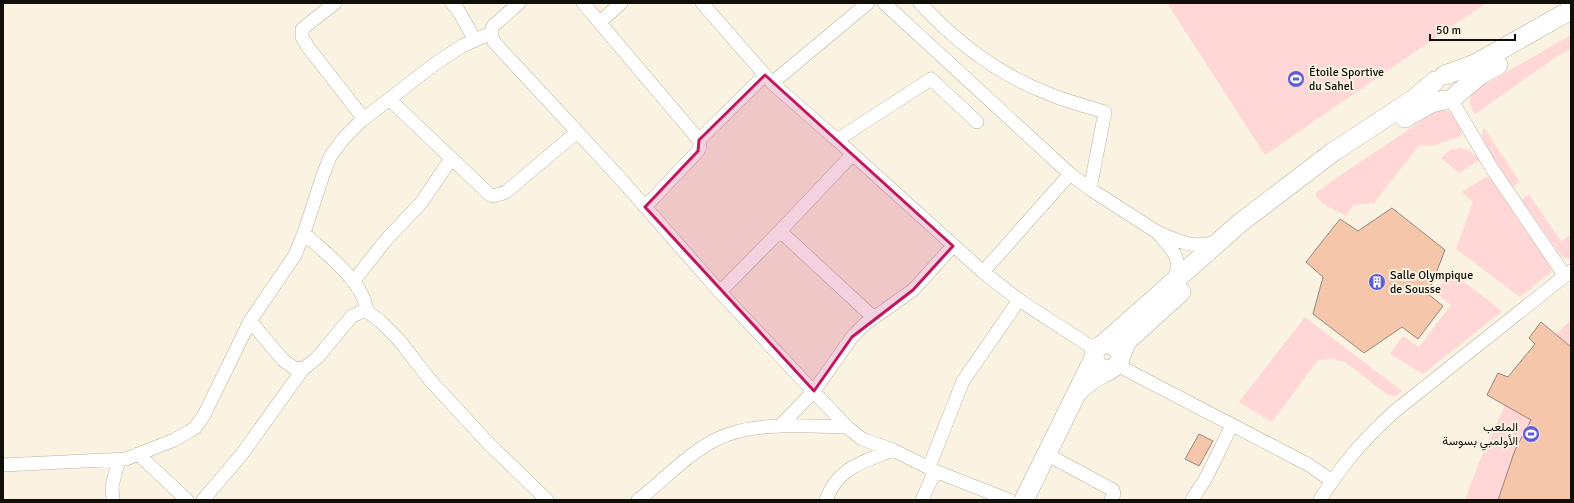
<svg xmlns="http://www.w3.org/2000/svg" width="1574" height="503" font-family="Signika,Vazirmatn,sans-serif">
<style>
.green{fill:#fed7d6}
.building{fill:#f5c6aa;stroke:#97877e}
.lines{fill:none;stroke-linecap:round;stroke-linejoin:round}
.street-casing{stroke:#b8b1a1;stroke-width:14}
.secondary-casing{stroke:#b8b1a1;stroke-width:20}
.street{stroke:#fff;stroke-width:13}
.secondary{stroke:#fff;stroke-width:19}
.marked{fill:#c2185b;fill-opacity:0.2;stroke:#c2185b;stroke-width:3;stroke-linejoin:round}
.labels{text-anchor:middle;stroke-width:4;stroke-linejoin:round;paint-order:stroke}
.poi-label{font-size:12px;fill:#110f09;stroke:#fbf3e2;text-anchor:start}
</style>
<rect width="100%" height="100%" fill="#fbf3e2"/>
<path class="green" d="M1167,3H1486L1265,155Z
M1571,35V49L1559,55L1475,114C1468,103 1468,101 1475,90Z
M1444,110L1451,112L1462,132L1461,136L1432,146L1419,145L1374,203L1353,205L1346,216L1322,203L1316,196V193L1335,179L1436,111Z
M1484,128L1520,182L1513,187L1484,145L1482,133Z
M1460,148L1470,151L1480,160L1459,173L1441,158L1450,150Z
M1486,177L1491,178L1552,266L1550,273L1520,297L1456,249L1473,202L1462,192Z
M1529,194L1561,241L1571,235V259L1564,258L1559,253L1521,200Z
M1450,271L1502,311L1423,374L1390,354L1403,336L1419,347L1451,305L1435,292Z
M1305,317L1402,391L1396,396L1388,395L1345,362L1333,359L1318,360L1272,422L1239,402Z
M1571,320V500H1465L1479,462L1505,405L1486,394L1498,373L1508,377L1535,344L1529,338L1541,322L1556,334Z"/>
<path class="building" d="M1392,208L1445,250L1428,294L1443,306L1418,339L1402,327L1364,353L1313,314L1323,277L1306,262L1340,219L1358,231Z
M1541,322L1571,347V500H1498L1515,450L1531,420L1487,395L1498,373L1508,377L1535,344L1529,338Z
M1199,434L1213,441L1199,466L1185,459Z"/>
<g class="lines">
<g class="street-casing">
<path id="street" d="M335,3L302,29V37L308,47L364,119
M452,3L458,10L475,40
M519,3L493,26L491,33L494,42L619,177L720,292
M583,3L699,140L700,146L698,151L645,207
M702,3L772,83L837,140
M884,3L1070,174L1090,189L1157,232
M920,3C955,41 998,74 1047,93C1065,101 1086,106 1105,112L1090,189
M600,22L621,3
M772,83L868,3
M1451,99L1491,167L1565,276
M390,100L490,195L494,196L506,192L577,132
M977,122L931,79L837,140L983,272L1019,300L1096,350
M699,140L765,75
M852,155L780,231L720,292L847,427L862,439L893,450L935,471L1009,500
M780,231L874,318
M304,233C323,251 352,273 363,297C365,302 366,307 368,312
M983,272L1070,174
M1173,280C1185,258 1170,248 1157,232C1180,241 1192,250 1217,241
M353,282L385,241L421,203L451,159
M250,321L283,360L294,368L303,369L317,358L352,316L361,312H368L380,321L399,340L430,380L489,444L547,500
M1117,365L1309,465L1332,481
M780,426L814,391L852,337L865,324L913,290L953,246
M138,454L187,500
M1046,454L1113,490L1114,494L1111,500
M3,465L126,459L174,440L183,435L195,428L204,415L250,321L295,255L304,233L323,175L330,157L343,139L361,121L436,63L462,46L491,33
M929,467L963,381L1019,300
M113,500L112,486L119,459
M203,500L242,454L303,369
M638,500C663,481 686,455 715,440C751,421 806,426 847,427
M826,500C838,467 863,462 893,450
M922,500L935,471
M1192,500L1207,476L1232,425
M1320,500C1342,464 1364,439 1395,411L1571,271"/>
</g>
<g class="secondary-casing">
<path id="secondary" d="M1445,75L1475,64L1571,10
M1455,96L1481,74L1498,65
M1405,118L1431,103L1444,100
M1102,345L1240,223L1333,152L1414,99L1435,81
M1120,358L1127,341L1181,292
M1079,391C1083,387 1088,383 1093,379C1102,373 1128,366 1118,350C1115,347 1112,344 1107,344C1090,344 1089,370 1109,370
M1024,500L1094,358"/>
</g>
<use href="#street" class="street"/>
<use href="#secondary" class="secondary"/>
</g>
<path class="marked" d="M765,75L953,246L913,290L852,337L814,391L645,207L698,151L699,140Z"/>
<defs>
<g id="stadium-disc" transform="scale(0.9)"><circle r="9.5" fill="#5f5ed6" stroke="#fbf3e2"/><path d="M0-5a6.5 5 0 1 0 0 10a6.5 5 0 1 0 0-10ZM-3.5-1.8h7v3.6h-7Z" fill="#fff"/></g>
<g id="building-disc" transform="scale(0.9)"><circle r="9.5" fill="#5f5ed6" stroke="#fbf3e2"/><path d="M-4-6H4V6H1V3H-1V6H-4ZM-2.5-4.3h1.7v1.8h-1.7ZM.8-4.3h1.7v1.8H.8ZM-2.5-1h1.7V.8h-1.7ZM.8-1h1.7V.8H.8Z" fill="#fff"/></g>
</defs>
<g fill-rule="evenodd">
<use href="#stadium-disc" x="1296" y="79"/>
<use href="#building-disc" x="1377" y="282"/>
<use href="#stadium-disc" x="1531" y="434"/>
</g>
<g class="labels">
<g class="poi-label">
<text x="1309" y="76">Étoile Sportive<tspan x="1309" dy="14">du Sahel</tspan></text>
<text x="1390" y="279">Salle Olympique<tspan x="1390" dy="14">de Sousse</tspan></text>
<text x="1518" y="431" text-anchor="end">الملعب<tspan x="1518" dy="14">الأولمبي بسوسة</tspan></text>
</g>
</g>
<rect width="1574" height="503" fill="none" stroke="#110f09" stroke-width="8"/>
<path d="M1430 34v6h85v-6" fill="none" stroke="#110f09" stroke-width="2"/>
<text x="1436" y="34" font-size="12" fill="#110f09" stroke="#fbf3e2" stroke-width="3" paint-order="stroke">50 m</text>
</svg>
